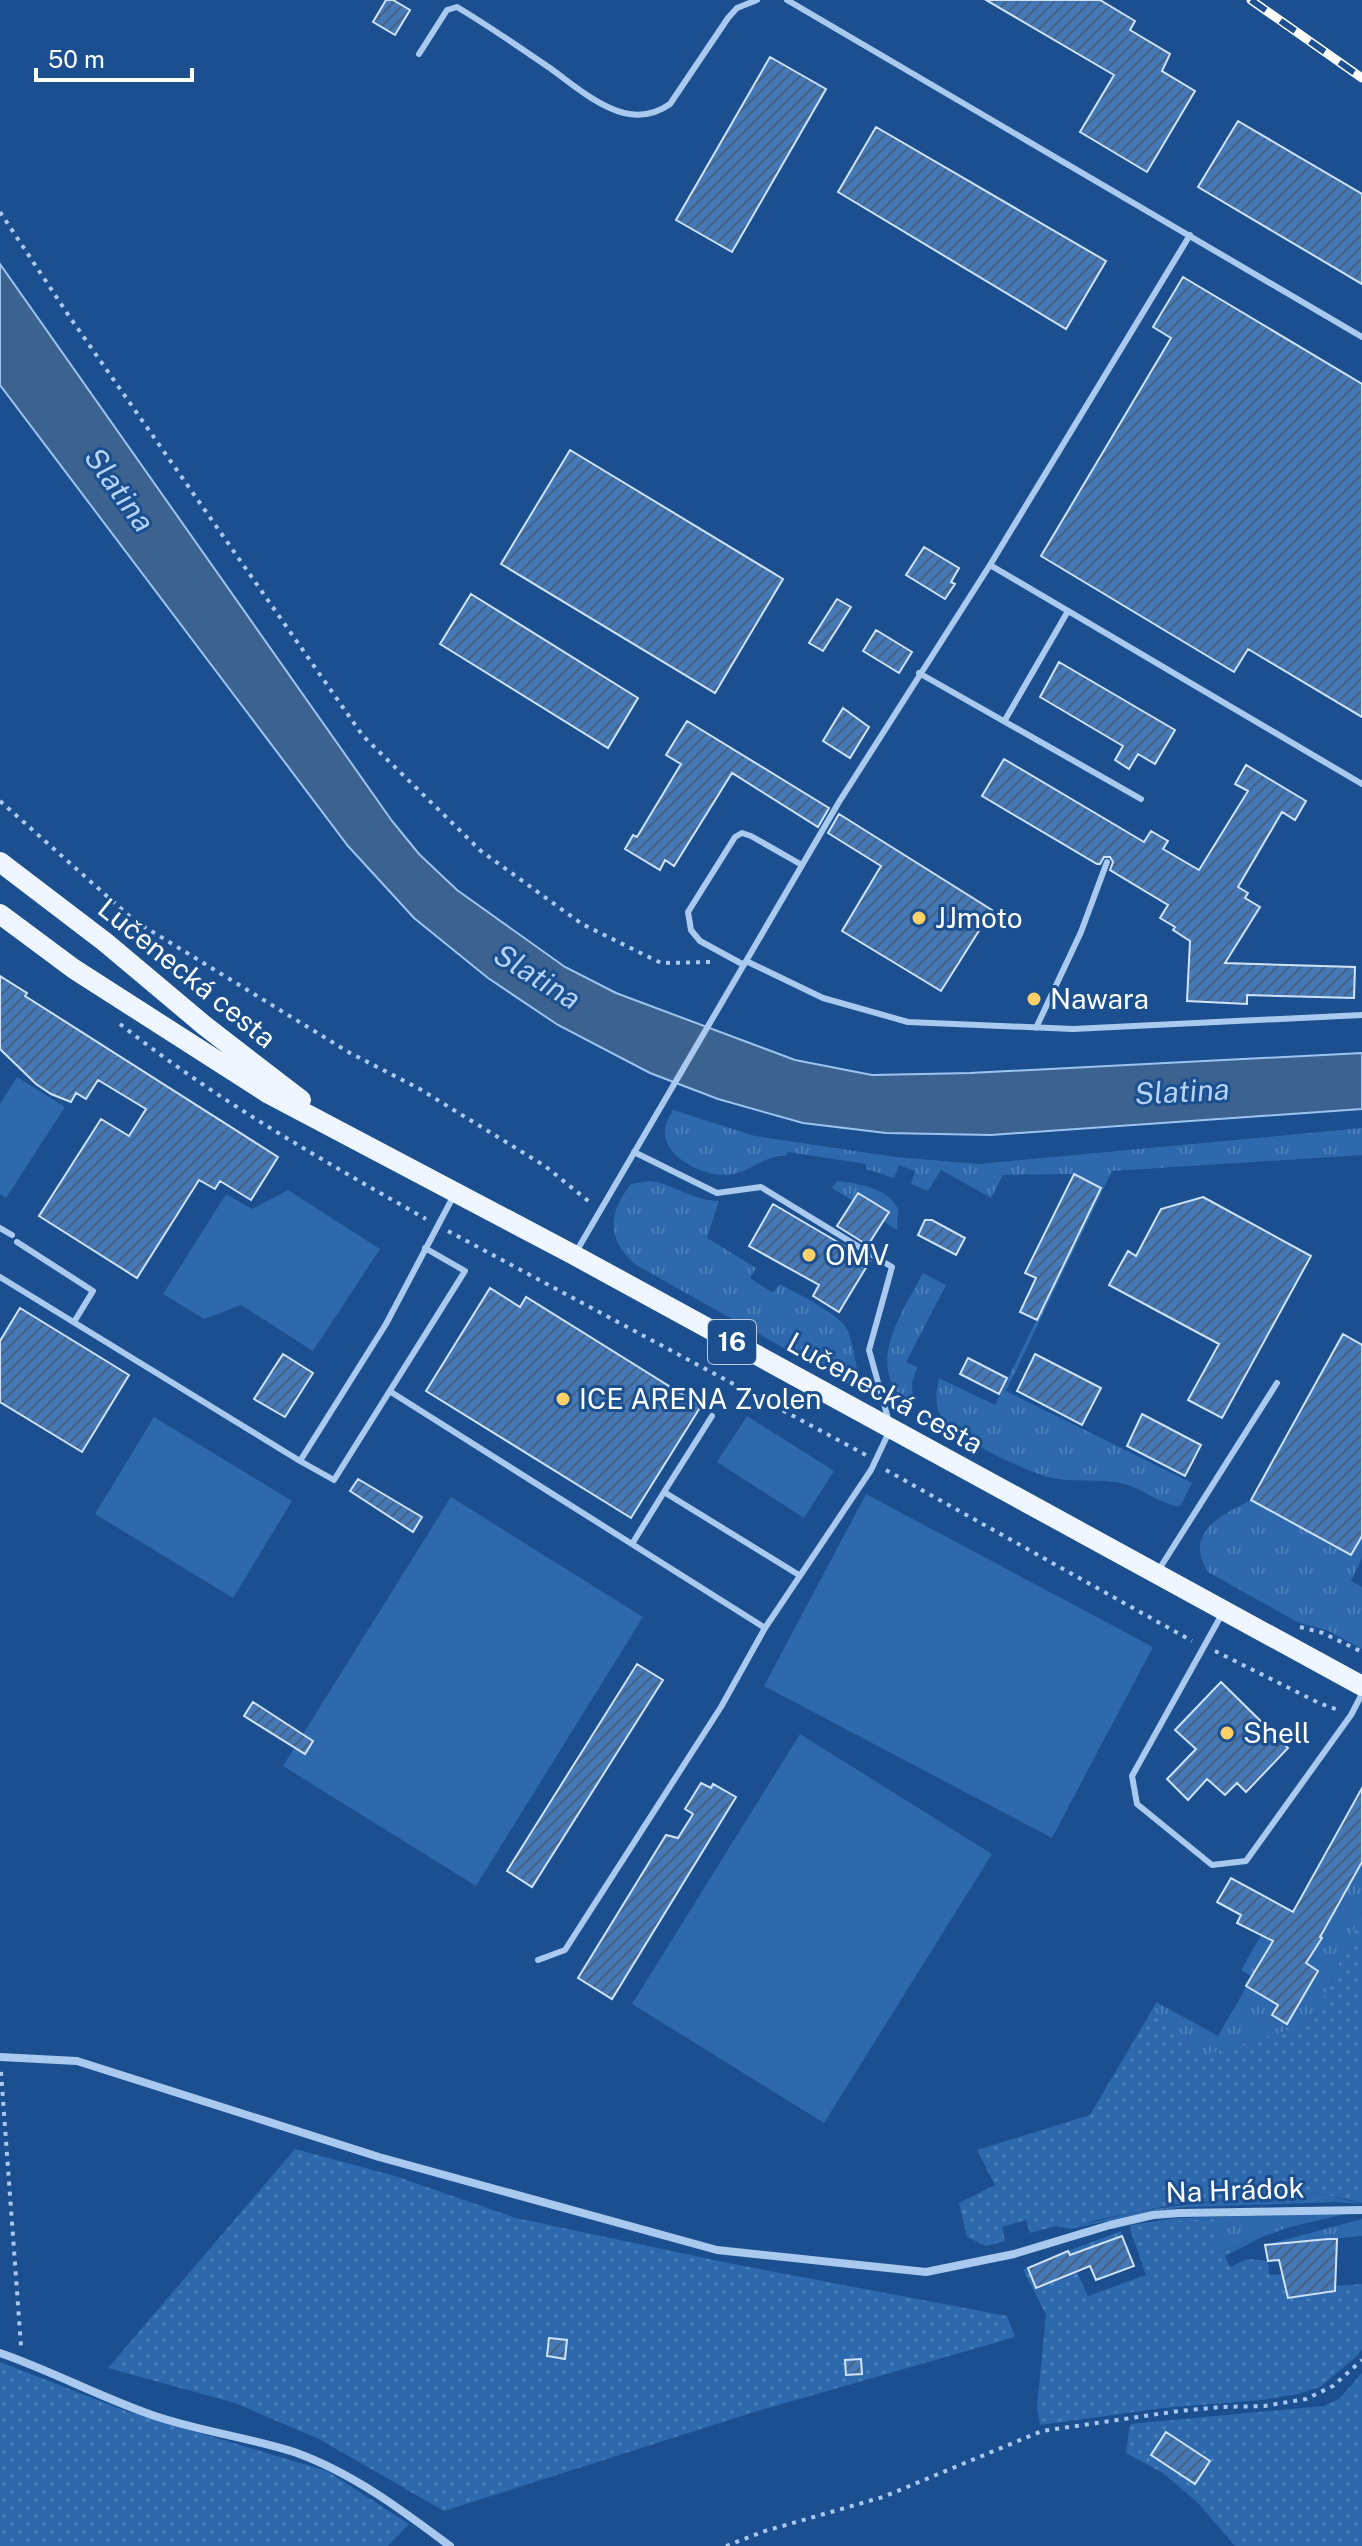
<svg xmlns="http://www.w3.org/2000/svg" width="1362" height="2546" font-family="'Public Sans',sans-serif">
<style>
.grass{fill:url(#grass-tufts)}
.park{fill:url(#park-dots)}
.pitch{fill:#2e69ad}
.water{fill:#3c6290;stroke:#9cc4f0;stroke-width:2}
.building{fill:url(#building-hatch);stroke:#cfe3fa;stroke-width:2}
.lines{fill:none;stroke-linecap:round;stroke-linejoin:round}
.path{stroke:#a9c9ee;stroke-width:4;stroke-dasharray:4 6;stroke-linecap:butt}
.service{stroke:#a9c9ee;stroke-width:6}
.minor{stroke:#a9c9ee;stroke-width:8}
.primary{stroke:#f0f6ff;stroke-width:20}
.rail-casing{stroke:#fff;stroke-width:9}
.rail{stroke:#1b4f8f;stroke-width:6;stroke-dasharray:18;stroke-linecap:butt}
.poi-dot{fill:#ffd166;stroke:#1b4f8f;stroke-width:3}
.labels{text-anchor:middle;stroke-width:6;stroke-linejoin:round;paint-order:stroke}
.shield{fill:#1b4f8f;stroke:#bbcadd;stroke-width:2}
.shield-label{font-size:26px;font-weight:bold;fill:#fff}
.poi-label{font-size:28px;fill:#fff;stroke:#1b4f8f;text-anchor:start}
.street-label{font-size:28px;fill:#fff;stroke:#1b4f8f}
.water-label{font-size:30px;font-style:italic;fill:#b5d3f5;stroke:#1b4f8f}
</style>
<defs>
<pattern id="grass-tufts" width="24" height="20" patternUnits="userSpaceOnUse" patternTransform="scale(2)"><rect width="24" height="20" fill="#2e69ad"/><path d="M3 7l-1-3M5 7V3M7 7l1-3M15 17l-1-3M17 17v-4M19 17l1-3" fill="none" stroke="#4d80b9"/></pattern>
<pattern id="park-dots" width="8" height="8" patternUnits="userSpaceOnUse" patternTransform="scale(2)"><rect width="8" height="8" fill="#2e69ad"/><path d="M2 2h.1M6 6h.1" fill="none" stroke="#4d80b9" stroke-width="1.8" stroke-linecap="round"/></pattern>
<pattern id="building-hatch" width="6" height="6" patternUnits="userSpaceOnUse" patternTransform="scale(2)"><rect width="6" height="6" fill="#4478b7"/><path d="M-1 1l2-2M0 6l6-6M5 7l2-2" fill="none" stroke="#486282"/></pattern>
</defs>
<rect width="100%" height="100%" fill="#1b4f8f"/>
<path class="grass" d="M673,1110L755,1136L895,1157L979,1164L1362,1128V1155L1112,1171L1006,1391L1192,1483L1181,1505L1177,1506C1157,1503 1140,1486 1120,1483C1099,1479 1078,1482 1058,1479C1035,1477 955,1438 943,1420C934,1407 936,1392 939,1378L995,1405L1101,1187L1074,1174L1003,1175L991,1198L941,1170L928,1191L911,1184L915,1171L899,1165L894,1178L866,1169V1164L788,1152L786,1156C765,1155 754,1169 734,1174C711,1180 666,1160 665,1134C664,1125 669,1118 673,1110Z
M650,1181C674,1184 693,1201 719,1201L707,1238L756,1268L750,1278L773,1293L780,1284C796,1293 842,1315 848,1331C856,1352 855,1372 864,1393L636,1265C606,1240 608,1213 631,1184Z
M837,1181C859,1184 887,1187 898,1209L897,1230L883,1221L888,1211L858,1193L853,1201L832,1188Z
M923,1273L946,1285L906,1362L917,1367L912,1383L913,1408C861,1369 900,1317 923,1273Z
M1251,1500L1351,1555L1362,1536V1558L1351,1581L1362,1587V1649L1327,1630L1299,1623L1208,1572C1183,1532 1222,1515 1251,1500Z
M1362,1862V1912L1312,2023L1206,2055L1152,2010L1156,2002L1218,2036L1252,1977L1241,1970L1261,1935L1306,1959L1321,1939L1319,1937Z
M1313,2192L1362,2204L1335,2202L1187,2207L1153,2211L1071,2229C1147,2204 1220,2201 1300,2196Z
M1349,2213L1290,2227L1217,2253L1214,2219L1168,2221L1130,2229L1131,2225L1176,2218Z
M1362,2219V2236L1265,2245Z"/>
<path class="park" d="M1362,1912V2203L1313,2192L1300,2196L1182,2203L1100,2219L1071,2229L1056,2226L1030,2233L1026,2220L1002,2227L1005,2241L986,2246L967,2237L959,2203L995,2185L977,2150L1090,2115L1152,2010L1206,2055L1312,2023Z
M295,2149L395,2176L516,2218L728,2263L1007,2316L1015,2337L754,2412L444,2511L319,2439L235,2403L108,2368Z
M1215,2219L1218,2253L1264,2236L1225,2256L1230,2267L1248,2259L1268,2261L1269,2275L1282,2274L1288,2298L1335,2291V2286L1362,2284V2349L1358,2355L1320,2387L1297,2394L1262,2400L1163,2408L1040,2425L1037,2408L1046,2315L1023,2269L1028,2268L1037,2288L1077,2272L1068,2251L1121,2231L1122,2236L1084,2250L1090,2266L1077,2272L1088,2296L1146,2275L1130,2229L1168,2221Z
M0,2362L126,2411L327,2471L409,2524L388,2546H0Z
M1362,2373V2546H1235L1197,2502L1163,2473L1126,2453L1130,2424L1324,2406L1339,2399Z"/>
<path class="pitch" d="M17,1077L65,1107L6,1198L0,1194V1104Z
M288,1190L380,1249L313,1351L241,1305L204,1319L163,1294L226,1194L252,1209Z
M747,1416L834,1471L804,1518L717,1462Z
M154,1417L292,1501L233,1598L95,1514Z
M866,1494L1153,1647L1052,1838L764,1686Z
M451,1497L643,1617L476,1886L283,1766Z
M800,1734L992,1854L824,2123L632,2004Z"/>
<path class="water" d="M0,264L392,821L419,854L457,890L565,967L616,993L795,1060L872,1075L970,1073L1362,1053V1109L991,1135L886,1133L803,1123L718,1099L650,1073L558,1025L488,978L414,918L348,846L0,385Z"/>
<path class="building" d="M386,0H393L410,10L395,35L373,22Z
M986,0H1100L1135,21L1130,30L1170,54L1162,71L1195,91L1147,172L1080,132L1114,75Z
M770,57L826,89L732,252L676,220Z
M1238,121L1362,194V284L1198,187Z
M876,127L1106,261L1066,329L838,192Z
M1183,277L1362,384V717L1248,649L1234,672L1041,556L1171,338L1153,327Z
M570,450L783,579L715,693L501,564Z
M924,547L959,568L951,582L955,584L945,599L906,575Z
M471,594L638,698L608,748L440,644Z
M837,599L851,607L823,651L809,643Z
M876,630L912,652L899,673L863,651Z
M1059,662L1175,730L1155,764L1138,754L1129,769L1115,760L1123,746L1040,697Z
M843,708L869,727L850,758L823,741Z
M687,721L829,808L818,827L732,773L674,866L665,860L660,870L625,849L633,835L637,837L681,764L666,755Z
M1004,759L1144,842L1151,831L1168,841L1163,849L1199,870L1248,791L1235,784L1246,765L1306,801L1295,820L1282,812L1238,887L1248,893L1245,898L1260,907L1225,963L1355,967L1354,998L1247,995V1004L1187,1001L1190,941L1173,930L1175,927L1160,918L1168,905L1110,870L1113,862L1110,857H1104L1100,864H1097L982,796Z
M839,814L992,910L941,991L842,931L881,866L828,833Z
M0,976L27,993L25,996L278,1157L251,1200L220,1181L215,1189L199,1180L137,1278L39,1216L101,1119L129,1136L146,1109L98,1080L86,1099L76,1093L71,1102L51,1094L36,1084L0,1049Z
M1074,1174L1101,1188L1037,1320L1020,1312L1036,1278L1025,1273Z
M858,1193L889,1212L868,1245L877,1251L837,1226Z
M1203,1197L1311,1256L1222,1418L1188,1400L1219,1344L1109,1285L1128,1251L1136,1256L1161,1209Z
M773,1204L870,1261L839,1312L813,1296L819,1285L749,1246Z
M925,1220H932L965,1238L956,1255L918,1235Z
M490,1288L520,1307L526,1297L701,1406L631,1518L426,1391Z
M20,1308L129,1375L82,1452L0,1402V1341Z
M1343,1334L1362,1345V1536L1351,1555L1251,1500Z
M283,1354L313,1373L285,1417L254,1399Z
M1035,1354L1101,1388L1082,1425L1017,1391Z
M968,1358L1007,1378L999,1394L960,1374Z
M1142,1414L1201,1445L1185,1476L1127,1446Z
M358,1479L422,1517L413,1532L350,1491Z
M637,1664L663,1680L532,1887L507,1871Z
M1221,1682L1288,1748L1246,1792L1237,1783L1225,1795L1207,1779L1188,1800L1167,1779L1196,1749L1175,1730Z
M253,1702L313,1741L305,1754L244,1716Z
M701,1783L711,1788L713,1784L736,1797L612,1999L578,1978L666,1835L678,1838L693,1814L685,1809Z
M1362,1788V1862L1320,1937L1322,1938L1306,1963L1318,1971L1287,2024L1272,2015L1278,2005L1246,1986L1273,1941L1237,1923L1241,1915L1217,1902L1231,1878L1293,1912Z
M1122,2236L1134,2266L1096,2280L1090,2266L1036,2288L1028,2268L1068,2251L1070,2255Z
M1328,2239H1337L1335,2291L1288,2298L1279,2260L1268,2261L1265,2245Z
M549,2338L567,2340L565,2359L547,2356Z
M861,2359L862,2374L846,2375L845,2360Z
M1166,2432L1210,2461L1195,2484L1151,2455Z"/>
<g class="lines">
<path class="path" d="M0,212L69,316L363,736L481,851L582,924L661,963L712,962
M0,801L135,921L350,1053L418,1088L545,1166L592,1204
M120,1024C215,1099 320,1159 426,1219
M448,1231L866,1455
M886,1470L1192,1641
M1300,1627L1323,1633L1362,1652
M1215,1651L1319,1703L1341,1711
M1,2072L21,2346
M726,2546L765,2531L883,2497L1042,2431L1179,2411L1221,2407L1264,2406L1306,2399L1333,2386L1362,2360"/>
<path class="service" d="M787,0L1362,337
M419,54L447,10L457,7C489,26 519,47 550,68C572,84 597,106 624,113C641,117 656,114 670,104L728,18L737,8L757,0
M990,565L1362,784
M919,673L1141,799
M1005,720L1068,611
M746,961L823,998L908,1022L1073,1029L1362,1015
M744,965L700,941L691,930L688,912L735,837L742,833L751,836L802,865
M1036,1028L1081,932L1107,862
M634,1152L717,1193L761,1187L892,1267L869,1350L889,1422
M0,1228L12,1235
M17,1242L93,1291L74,1322
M576,1252L839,802L990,565L1190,235
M0,1277L300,1461L386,1324L453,1197
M391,1392L765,1628
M300,1461L334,1480L465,1271L425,1248
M664,1492L712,1416
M632,1544L664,1492L799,1575
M1158,1571L1277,1383
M1222,1614L1132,1776L1137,1804L1212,1865L1246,1861L1351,1715L1362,1694
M538,1960L565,1950L721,1707L765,1628L871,1470L889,1432"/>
<path class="minor" d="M0,2057L77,2061L379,2157L717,2250L926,2272L1014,2254L1110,2225L1153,2215L1180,2213L1362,2210
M0,2353C52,2371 100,2397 152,2415C198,2431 247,2437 294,2452C351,2472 402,2510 450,2546"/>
<path class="primary" d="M0,862L105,942L205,1026L301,1100
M0,914L74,969L269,1094L574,1255L1362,1686"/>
<g class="rail-casing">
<path id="rail" d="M1251,0L1362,78"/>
</g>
<use href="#rail" class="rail"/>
</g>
<g class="poi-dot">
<circle cx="919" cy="918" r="8"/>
<circle cx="1034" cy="999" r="8"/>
<circle cx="809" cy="1255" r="8"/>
<circle cx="563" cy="1399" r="8"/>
<circle cx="1227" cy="1733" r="8"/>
</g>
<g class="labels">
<rect class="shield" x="708" y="1320" width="48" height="44" rx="6"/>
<g class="shield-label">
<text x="732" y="1351">16</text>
</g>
<g class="poi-label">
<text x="935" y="928">JJmoto</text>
<text x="1050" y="1009">Nawara</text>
<text x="825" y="1265">OMV</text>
<text x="579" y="1409">ICE ARENA Zvolen</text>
<text x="1243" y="1743">Shell</text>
</g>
<g class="street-label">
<text transform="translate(187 973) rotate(39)" y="10">Lučenecká cesta</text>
<text transform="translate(885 1393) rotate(29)" y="10">Lučenecká cesta</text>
<text transform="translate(1235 2190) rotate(-2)" y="10">Na Hrádok</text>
</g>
<g class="water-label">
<text transform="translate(119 490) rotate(54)" y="10">Slatina</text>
<text transform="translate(537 977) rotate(32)" y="10">Slatina</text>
<text transform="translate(1182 1092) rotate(-3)" y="10">Slatina</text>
</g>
</g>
<path d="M36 68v12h156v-12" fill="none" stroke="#ffffff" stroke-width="4"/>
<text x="48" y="68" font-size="24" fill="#ffffff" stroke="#1b4f8f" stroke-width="6" paint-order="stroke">50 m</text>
</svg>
